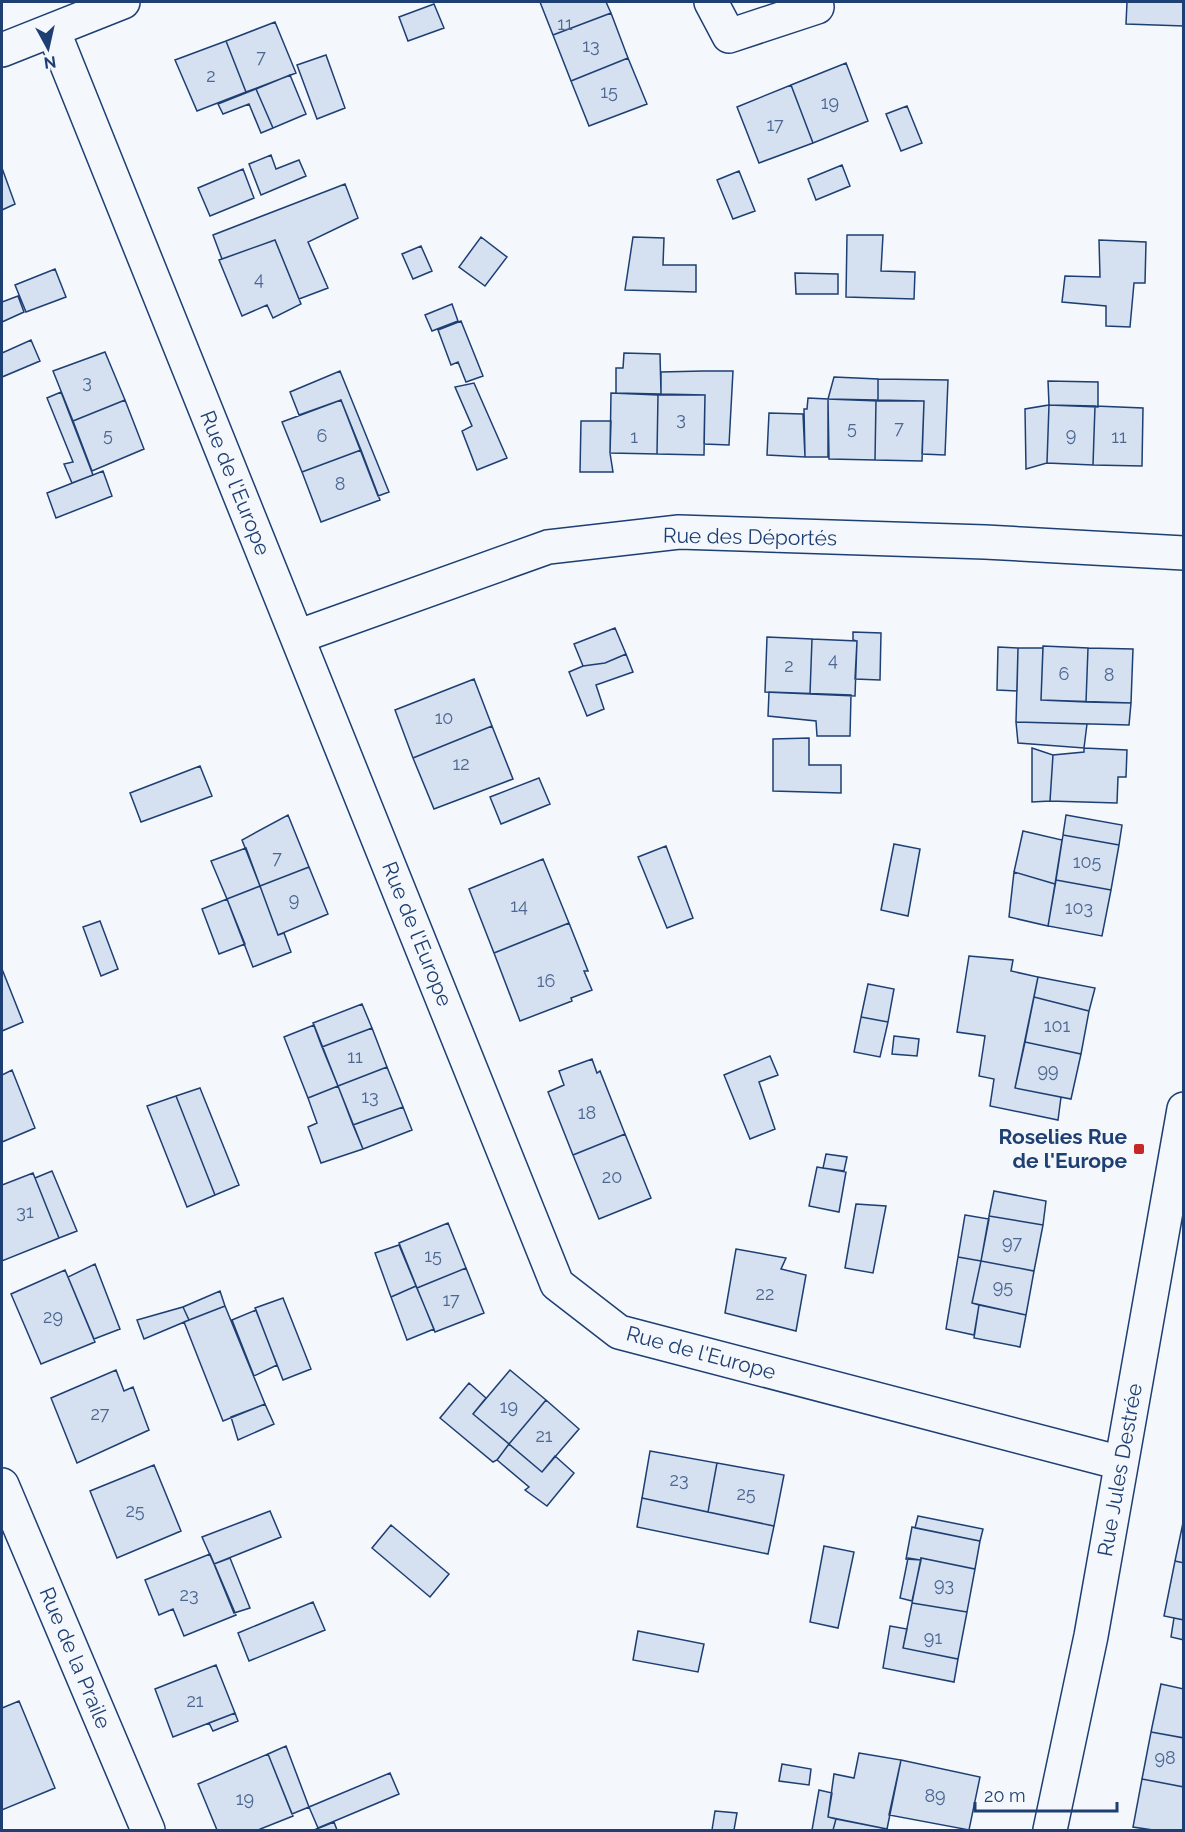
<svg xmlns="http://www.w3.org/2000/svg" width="1185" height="1832" font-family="Raleway,sans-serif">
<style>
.building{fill:#d5e0f0;stroke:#1d3f73;stroke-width:1.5}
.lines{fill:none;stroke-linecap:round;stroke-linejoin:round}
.minor-casing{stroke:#1d3f73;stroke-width:36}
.minor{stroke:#f4f7fb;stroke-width:33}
.poi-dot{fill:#c62828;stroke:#f4f7fb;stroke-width:2}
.labels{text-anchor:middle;stroke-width:4.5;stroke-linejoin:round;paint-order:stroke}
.number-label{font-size:18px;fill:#4b6792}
.street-label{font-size:21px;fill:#1d3f73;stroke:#f4f7fb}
.poi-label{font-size:21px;font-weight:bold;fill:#1d3f73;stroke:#f4f7fb;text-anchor:end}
</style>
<rect width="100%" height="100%" fill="#f4f7fb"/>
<path class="building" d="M540,2H606L611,13L553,35Z
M1127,2H1184V26L1126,24Z
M434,4L444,28L408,41L399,17Z
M611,13L628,58L571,81L553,35Z
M275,22L296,73L246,92L226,41Z
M226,41L246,92L197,111L175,60Z
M326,55L345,108L317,119L297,65Z
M628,58L647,104L589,126L571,81Z
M846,63L868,121L813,143L791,85Z
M290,75L306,114L273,128L256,89Z
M791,85L813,143L759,163L737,107Z
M256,89L273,128L261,133L249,104L223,114L218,104Z
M907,106L922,143L901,151L886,114Z
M271,155L276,169L299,160L306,176L261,195L249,164Z
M842,165L850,186L816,200L808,179Z
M2,168L15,204L2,210Z
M243,169L254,198L210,216L198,188Z
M739,171L755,211L733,219L717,180Z
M345,184L358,218L308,242L328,288L299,299L275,240L222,259L213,235Z
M847,235H883L881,271L915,272L914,299L846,297Z
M481,237L507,257L485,286L459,267Z
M633,237L664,238L663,265H696V292L625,290Z
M275,240L301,304L273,318L267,305L242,316L219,260Z
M1099,240L1146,242L1145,283H1134L1130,327L1106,326V306L1062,302L1065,276L1100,277Z
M421,246L432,271L413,279L402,254Z
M55,269L66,297L26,312L15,285Z
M795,273L838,274V294H796Z
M18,296L24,312L2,322V302Z
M452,304L458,321L432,331L425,315Z
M461,321L483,376L466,382L458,362L451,365L438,330Z
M31,340L40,361L2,377V353Z
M105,352L125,400L73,421L53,371Z
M624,353L660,354L661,394L616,393V368H623Z
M340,371L389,492L378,496L341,400L299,415L290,392Z
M703,371H733L729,445L704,444L705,395L661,394V372Z
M834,377L878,379V401L828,399Z
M878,379L948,380L945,455L922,454L924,401H878Z
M1048,381L1098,382V407L1049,405Z
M474,383L507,458L477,470L462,431L472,426L455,387Z
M61,392L93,475L72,483L64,464L73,462L47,398Z
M611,393L658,395L657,454L610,453Z
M658,395H705L704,455L657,454Z
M808,398L828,399V457H805L804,409H807Z
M828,399L876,400L875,460L829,459Z
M125,400L144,449L92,471L73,421Z
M341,400L361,450L302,472L282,422Z
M876,400L924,401L922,461L875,460Z
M1049,405L1095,406L1093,465L1047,463Z
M1049,405L1047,463L1026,469L1025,409Z
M1095,406L1143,408L1142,466L1093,465Z
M769,413L803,414L805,457L767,455Z
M581,421H611L610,453L613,472H580Z
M361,450L380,500L321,522L302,472Z
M103,471L112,496L56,518L47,493Z
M615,628L626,654L605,663L583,666L574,644Z
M853,632L881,633L880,680L855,679L857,641L853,640Z
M767,637L812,639L810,694L765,692Z
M812,639L857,641L855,696L810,694Z
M1043,646L1088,648L1086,702L1041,700Z
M998,647L1018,648L1017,691L997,690Z
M1018,648H1043L1041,700L1131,703L1129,725L1016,722Z
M1088,648L1133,649L1131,703L1086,702Z
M626,654L633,672L596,685L604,709L587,716L569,672L583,666L605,663Z
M474,679L492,726L413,758L395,710Z
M769,692L851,695L850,736H817L816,721L768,716Z
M1016,722L1087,724L1084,748L1018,743Z
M492,726L513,779L434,809L413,758Z
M809,738V765H841V793L773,791V739Z
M1032,748L1053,755L1050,801L1032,802Z
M1084,748L1127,750L1126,777H1118L1117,803L1050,801L1053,755L1084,752Z
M200,766L212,796L141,822L130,793Z
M539,778L550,804L501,824L490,797Z
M288,815L309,867L260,886L242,840Z
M1066,815L1122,825L1119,845L1063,835Z
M1023,831L1062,840L1055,884L1014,872Z
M1063,835L1119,845L1111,890L1056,880Z
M894,844L920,849L908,916L881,910Z
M666,846L693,918L667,928L638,857Z
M246,848L260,886L227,899L211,861Z
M543,859L569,923L494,953L469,889Z
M309,867L328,914L278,935L260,886Z
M1014,872L1055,884L1048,926L1009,917Z
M1056,880L1111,890L1102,936L1048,926Z
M260,886L278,935L284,933L291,952L253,967L227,899Z
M227,899L245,944L219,954L202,909Z
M100,921L118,969L101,976L83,927Z
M569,923L588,971H584L592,990L571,998L572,1001L520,1021L494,953Z
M969,956L1013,960L1011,971L1038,977L1015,1088L1061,1097L1058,1120L990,1106L994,1079L979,1076L985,1036L957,1032Z
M2,969L23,1022L2,1031Z
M1038,977L1095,988L1089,1011L1034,997Z
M868,984L894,989L888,1022L861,1017Z
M1034,997L1089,1011L1081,1054L1025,1042Z
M362,1004L372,1028L322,1047L313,1023Z
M861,1017L888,1022L880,1057L854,1052Z
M314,1025L338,1086L308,1098L284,1037Z
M372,1028L387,1067L338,1086L322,1047Z
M894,1036L919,1039L917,1056L892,1054Z
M1025,1042L1081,1054L1071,1099L1015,1088Z
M770,1056L778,1075L759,1082L775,1129L750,1139L724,1075Z
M592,1059L597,1073L600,1071L625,1134L573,1155L548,1092L564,1085L559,1071Z
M387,1067L403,1107L353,1125L338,1086Z
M12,1070L35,1128L2,1142V1075Z
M338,1086L363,1149L321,1163L308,1127L317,1123L308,1098Z
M200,1088L239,1185L215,1195L176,1096Z
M176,1096L215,1195L187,1207L147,1106Z
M403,1107L412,1130L363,1149L353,1125Z
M625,1134L651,1198L599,1219L573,1155Z
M826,1154L847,1157L844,1171L823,1168Z
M817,1167L846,1172L839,1212L809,1206Z
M52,1171L77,1231L59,1238L35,1178Z
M33,1173L59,1238L2,1261V1185Z
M994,1191L1046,1201L1043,1225L989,1216Z
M856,1204L886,1206L873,1273L845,1268Z
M965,1215L989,1219L981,1261L958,1257Z
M989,1216L1043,1225L1034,1271L981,1261Z
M448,1223L466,1268L417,1288L399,1243Z
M399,1245L416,1286L391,1297L375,1253Z
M736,1249L786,1258L781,1269L806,1275L796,1331L725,1313Z
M958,1257L981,1261L972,1303L979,1305L974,1335L946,1329Z
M981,1261L1034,1271L1026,1315L972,1303Z
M95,1264L120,1329L94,1339L68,1277Z
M466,1268L484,1313L435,1332L417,1288Z
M65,1270L95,1342L41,1364L11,1294Z
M416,1286L434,1329L407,1340L391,1297Z
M220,1291L225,1306L189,1320L183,1307Z
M283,1298L311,1369L283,1380L255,1308Z
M979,1305L1026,1315L1020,1347L974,1338Z
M225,1306L265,1404L223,1421L184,1322Z
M183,1307L189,1320L144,1339L137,1320Z
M256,1310L277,1365L254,1376L232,1320Z
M116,1370L124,1391L133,1387L149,1430L77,1463L51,1398Z
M510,1370L546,1400L509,1444L473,1414Z
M469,1383L486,1398L473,1414L509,1444L497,1460L493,1462L440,1418Z
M546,1400L579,1429L542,1472L509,1444Z
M265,1404L274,1424L238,1440L231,1417Z
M509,1444L542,1472L555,1456L574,1473L547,1506L525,1490L529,1487L497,1460Z
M650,1451L717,1463L708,1512L642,1498Z
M717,1463L784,1475L774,1526L708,1512Z
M154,1465L181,1531L117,1558L90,1491Z
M642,1498L774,1526L768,1554L637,1527Z
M270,1511L281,1537L214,1564L202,1537Z
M918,1516L983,1529L980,1541L915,1528Z
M1184,1518V1563L1175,1561Z
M391,1525L449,1574L430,1597L372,1548Z
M912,1527L980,1541L975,1569L921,1558V1560L906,1559Z
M824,1546L854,1552L838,1628L810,1622Z
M210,1554L236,1615L184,1636L173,1609L159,1615L145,1580Z
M230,1558L250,1608L234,1613L214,1564Z
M908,1558L921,1560L912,1601L900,1598Z
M921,1558L975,1569L967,1612L912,1603Z
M1175,1561L1184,1563V1620L1164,1616Z
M313,1602L325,1630L249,1661L238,1633Z
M912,1603L967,1612L958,1659L903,1648Z
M1174,1618L1184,1620V1640L1171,1637Z
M890,1626L907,1629L903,1648L958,1659L954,1682L883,1668Z
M638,1631L704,1644L698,1672L633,1660Z
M216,1665L235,1713L173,1737L155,1689Z
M1161,1684L1184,1689V1738L1151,1732Z
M19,1701L55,1788L2,1810V1708Z
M235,1713L238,1721L213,1731L209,1723Z
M1151,1732L1184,1738V1787L1142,1779Z
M286,1746L309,1807L292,1814L268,1754Z
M859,1753L901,1760L887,1829L828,1817L834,1774L854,1778Z
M268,1754L293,1816L258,1830H217L198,1784Z
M901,1760L980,1777L969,1830L889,1815Z
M782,1764L811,1769L809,1785L779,1781Z
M390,1773L399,1794L318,1828L309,1807Z
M1142,1779L1184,1787V1830H1153L1133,1827Z
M819,1790L832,1793L828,1817L836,1819L833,1830H812Z
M715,1811L737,1813L734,1830H712Z
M836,1819L887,1829L886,1830H833Z
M334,1822L337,1830H314Z"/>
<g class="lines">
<g class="minor-casing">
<path id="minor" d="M711,2L729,36L817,7L815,2
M53,30L557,1284L619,1332L1121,1463
M2,50L123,2
M297,637L548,547L679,532L985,542L1184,553
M2,1485L148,1830
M1050,1830L1091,1636L1184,1109"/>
</g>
<use href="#minor" class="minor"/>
</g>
<rect class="poi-dot" x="1133" y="1143" width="12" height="12" rx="3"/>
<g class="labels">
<g class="number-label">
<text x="565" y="30">11</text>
<text x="591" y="52">13</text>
<text x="261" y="63">7</text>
<text x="211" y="82">2</text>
<text x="609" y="98">15</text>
<text x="830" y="109">19</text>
<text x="775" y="131">17</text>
<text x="259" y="285">4</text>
<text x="87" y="388">3</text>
<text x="681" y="425">3</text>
<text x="852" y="434">5</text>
<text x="899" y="434">7</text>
<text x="108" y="441">5</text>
<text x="1071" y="441">9</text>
<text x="322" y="442">6</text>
<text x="634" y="443">1</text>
<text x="1119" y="443">11</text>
<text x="340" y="490">8</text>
<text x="833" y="666">4</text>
<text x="789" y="672">2</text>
<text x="1064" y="680">6</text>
<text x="1109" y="681">8</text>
<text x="444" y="724">10</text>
<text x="461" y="770">12</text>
<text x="277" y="864">7</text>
<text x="1087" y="868">105</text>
<text x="294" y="906">9</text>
<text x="519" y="912">14</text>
<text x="1079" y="914">103</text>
<text x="546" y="987">16</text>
<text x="1057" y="1032">101</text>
<text x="355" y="1063">11</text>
<text x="1048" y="1077">99</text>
<text x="370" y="1103">13</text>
<text x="587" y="1119">18</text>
<text x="612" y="1183">20</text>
<text x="25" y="1218">31</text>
<text x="1012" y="1249">97</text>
<text x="433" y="1262">15</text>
<text x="1003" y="1293">95</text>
<text x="765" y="1300">22</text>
<text x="451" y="1306">17</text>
<text x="53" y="1323">29</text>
<text x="509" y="1413">19</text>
<text x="100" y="1420">27</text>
<text x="544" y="1442">21</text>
<text x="679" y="1486">23</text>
<text x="746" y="1500">25</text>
<text x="135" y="1517">25</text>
<text x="944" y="1591">93</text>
<text x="189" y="1601">23</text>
<text x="933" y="1644">91</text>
<text x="195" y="1707">21</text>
<text x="1165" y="1764">98</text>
<text x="935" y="1802">89</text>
<text x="245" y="1805">19</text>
</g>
<g class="street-label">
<text transform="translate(235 483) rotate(68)" y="7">Rue de l'Europe</text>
<text transform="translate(750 537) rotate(1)" y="7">Rue des Déportés</text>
<text transform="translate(417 934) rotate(68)" y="7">Rue de l'Europe</text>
<text transform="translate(701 1353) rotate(15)" y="7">Rue de l'Europe</text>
<text transform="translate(1120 1470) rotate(-80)" y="7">Rue Jules Destrée</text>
<text transform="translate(75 1658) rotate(67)" y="7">Rue de la Praile</text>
</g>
<g class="poi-label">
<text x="1127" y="1144">Roselies Rue<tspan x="1127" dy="24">de l'Europe</tspan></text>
</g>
</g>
<rect width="1185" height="1832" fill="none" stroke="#1d3f73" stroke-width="6"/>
<g transform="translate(48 48) rotate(172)" stroke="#f4f7fb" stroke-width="4.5" paint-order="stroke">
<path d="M0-4.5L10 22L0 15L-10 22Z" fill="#1d3f73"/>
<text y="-9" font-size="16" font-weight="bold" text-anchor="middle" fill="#1d3f73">N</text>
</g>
<path d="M975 1802v9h142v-9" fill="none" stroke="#1d3f73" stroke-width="3"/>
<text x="984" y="1802" font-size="18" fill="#1d3f73" stroke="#f4f7fb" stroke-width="4.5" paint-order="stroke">20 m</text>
</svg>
